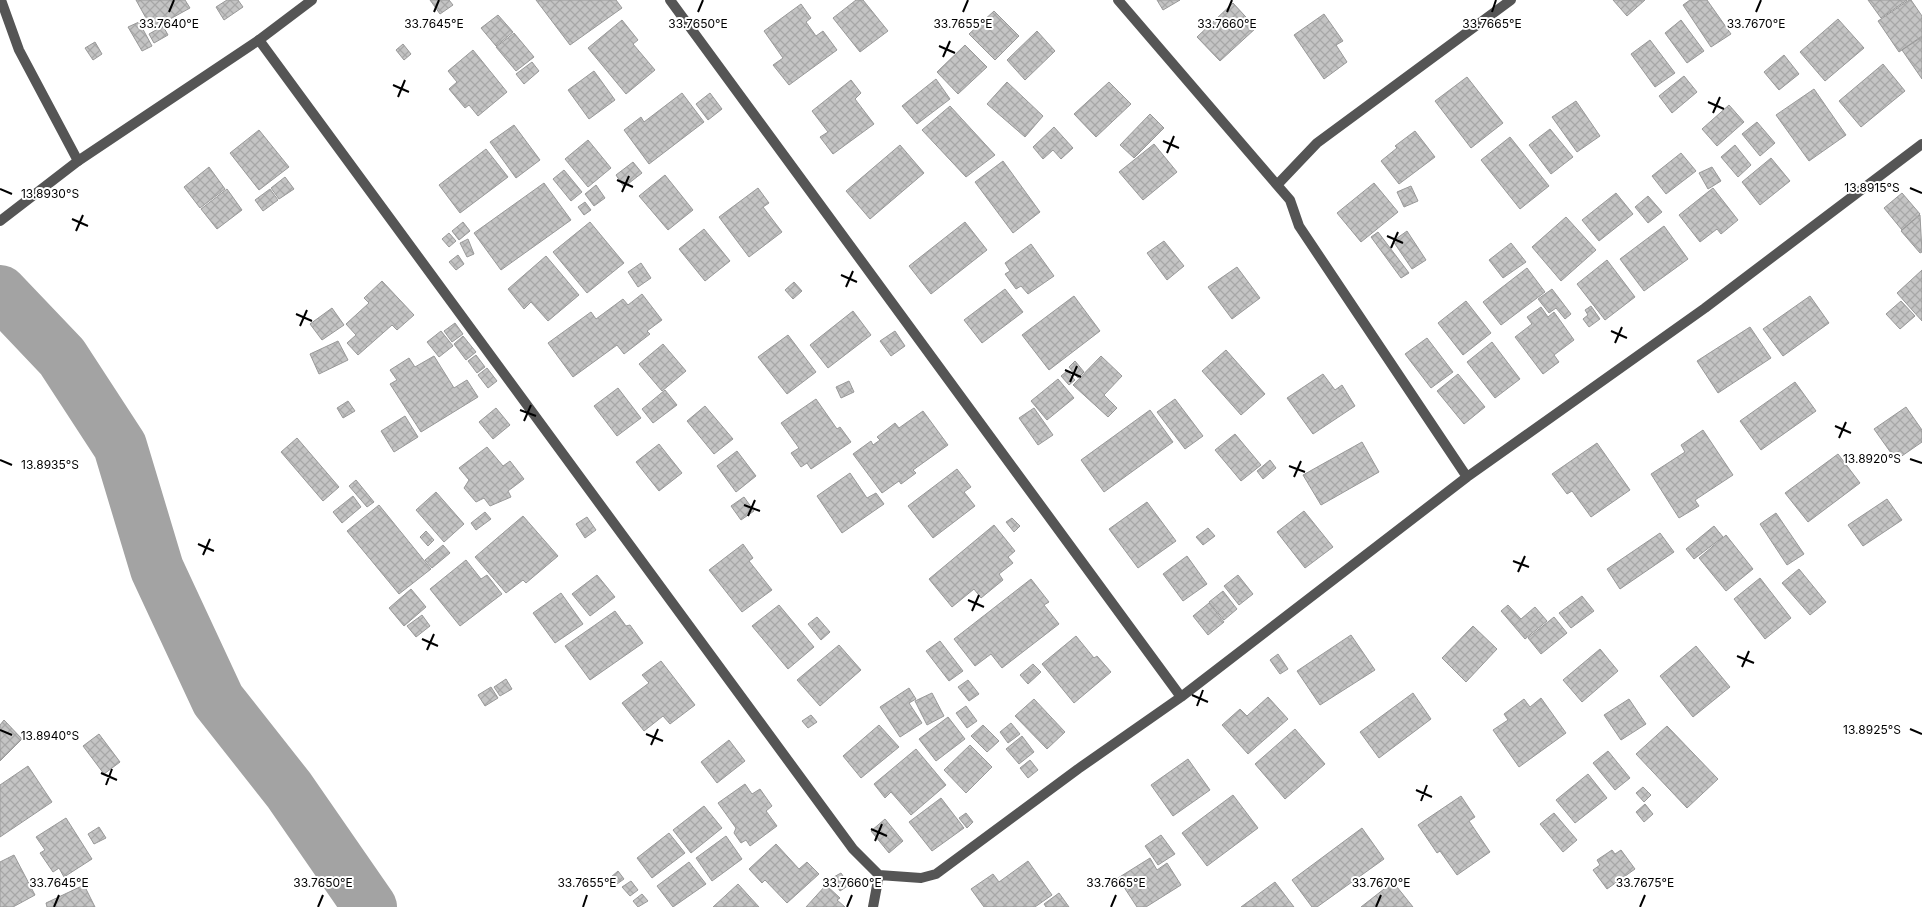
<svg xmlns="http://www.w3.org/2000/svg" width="1922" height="907" font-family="Inter,sans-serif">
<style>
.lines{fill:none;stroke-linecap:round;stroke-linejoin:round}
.river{stroke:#a3a3a3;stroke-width:54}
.building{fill:url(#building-cross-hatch);stroke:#999}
.minor{stroke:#555;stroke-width:10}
.tertiary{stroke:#555;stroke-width:10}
.ticks{fill:none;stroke:#000;stroke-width:2}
.ticks-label{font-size:12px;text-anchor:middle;fill:#000;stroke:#fff;stroke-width:4;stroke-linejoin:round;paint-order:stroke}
</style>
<defs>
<pattern id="building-cross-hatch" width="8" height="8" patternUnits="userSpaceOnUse" patternTransform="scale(1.25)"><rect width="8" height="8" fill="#c4c4c4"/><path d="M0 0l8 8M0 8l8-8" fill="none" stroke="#a7a7a7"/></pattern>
</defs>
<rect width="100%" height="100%" fill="#fff"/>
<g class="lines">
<path class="river" d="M0,292L62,357L120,446L157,569L218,700L289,790L370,907"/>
</g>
<path class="building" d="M136,0H185L190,8L152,29Z
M227,0H238L243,7L224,20L216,7Z
M430,0H449L453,5L440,14Z
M536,0H616L622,8L570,45Z
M856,0H863L888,31L860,52L833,18Z
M1157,0H1180L1163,10Z
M1613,0H1645L1627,16Z
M1690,0H1707L1731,34L1711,47L1683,5Z
M1868,0H1907L1881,18Z
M1909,0H1911L1922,16V36L1899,52L1878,21Z
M1233,3L1256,28L1220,61L1197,37Z
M801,4L811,18L806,22L816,36L823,31L837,50L789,85L773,65L783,58L764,31Z
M994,11L1019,36L995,60L969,34Z
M1324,14L1343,41L1336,45L1347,62L1324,79L1294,35Z
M498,15L513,32L496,46L481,28Z
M1838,19L1864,48L1825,81L1800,52Z
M622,20L638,40L633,44L655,70L626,94L588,48Z
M1681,20L1704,51L1687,63L1665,33Z
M139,22L152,46L142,51L128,27Z
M163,26L168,35L154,43L149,34Z
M1037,31L1055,51L1025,80L1007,60Z
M514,33L534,57L516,71L496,47Z
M1922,37V79L1902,50Z
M1650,40L1675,73L1655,87L1631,54Z
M95,42L102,54L93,60L85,48Z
M403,44L411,54L404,60L396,50Z
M965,45L987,67L958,94L937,72Z
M473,50L507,92L478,116L469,105L465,108L449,89L457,82L448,71Z
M1784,55L1799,74L1779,90L1764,72Z
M532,62L539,71L524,84L516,74Z
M1883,64L1905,91L1861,127L1839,101Z
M594,71L615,100L589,119L568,90Z
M1684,76L1697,92L1672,113L1659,96Z
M1467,77L1503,123L1471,148L1435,101Z
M936,79L950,99L917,124L902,106Z
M851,80L861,93L855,99L874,124L833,154L820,137L828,132L812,111Z
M1007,82L1043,116L1025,137L987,104Z
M1109,82L1131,104L1096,137L1074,114Z
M1814,89L1846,135L1809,161L1776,115Z
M682,93L704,122L649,164L624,130L641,117L644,122Z
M710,93L722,109L708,120L696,104Z
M1576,101L1600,136L1577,152L1552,117Z
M1729,105L1744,122L1717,146L1702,129Z
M950,106L995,155L966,177L922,130Z
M1150,114L1164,128L1134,158L1120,145Z
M1757,122L1775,143L1760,156L1742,134Z
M514,125L540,160L516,178L490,142Z
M1054,127L1073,148L1061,159L1053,150L1043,159L1033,147Z
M1550,129L1573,157L1551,174L1529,145Z
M259,130L289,167L259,190L230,153Z
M1415,131L1435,157L1399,184L1381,161L1397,148L1395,146Z
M1510,137L1549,186L1520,209L1481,160Z
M588,140L611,168L588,187L565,159Z
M1154,144L1177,172L1143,200L1119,172Z
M900,145L924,173L870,219L846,191Z
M1735,145L1751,165L1738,177L1721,157Z
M486,149L508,177L460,213L439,185Z
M1681,153L1696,171L1666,194L1652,176Z
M1771,158L1790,181L1760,205L1742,182Z
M1003,161L1040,212L1013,233L975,182Z
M633,162L642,173L624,187L616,175Z
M209,167L225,189L200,208L184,187Z
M1712,167L1721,181L1708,189L1699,173Z
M564,170L582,192L571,201L553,179Z
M665,175L693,210L668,230L639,196Z
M285,177L294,189L279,199L271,188Z
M544,183L571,220L501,270L474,233Z
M1374,183L1398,212L1361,242L1337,213Z
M596,185L605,198L594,206L585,194Z
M1411,186L1418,201L1404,207L1397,192Z
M758,188L769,203L763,207L782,232L749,257L719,217Z
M1713,188L1738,220L1721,234L1717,229L1700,242L1679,215Z
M227,189L242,210L217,229L201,209Z
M270,189L278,200L263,211L255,200Z
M1616,193L1633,214L1599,241L1582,220Z
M1902,193L1920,214L1902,230L1884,208Z
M1648,196L1662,212L1648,223L1635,207Z
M585,202L591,210L584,215L578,207Z
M1920,215L1922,252L1920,253L1901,231Z
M1566,217L1596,250L1561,281L1532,247Z
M463,222L470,231L459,240L452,231Z
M590,222L624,263L587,293L553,252Z
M965,222L987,250L931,294L909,266Z
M1664,226L1688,259L1644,291L1620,259Z
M704,229L730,261L705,281L679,249Z
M1407,231L1426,260L1412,269L1393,241Z
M1378,232L1409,273L1401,278L1371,237Z
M449,233L456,241L449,247L442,239Z
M468,239L474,254L467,257L460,243Z
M1164,241L1184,266L1167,280L1147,253Z
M1511,243L1526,262L1503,278L1489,260Z
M1031,244L1054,276L1028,294L1021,286L1016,289L1005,274L1010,271L1005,263Z
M458,255L464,264L456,270L449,262Z
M546,256L579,295L548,321L531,302L524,309L508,289Z
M1607,260L1635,297L1605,320L1577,284Z
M641,263L651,278L638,287L628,272Z
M1237,267L1260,298L1232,319L1208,287Z
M1527,268L1545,292L1501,325L1483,302Z
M1922,270V321L1897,293Z
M382,281L414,315L397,330L392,325L358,355L347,343L356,335L346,324L369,303L364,298Z
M794,282L802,291L793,299L785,290Z
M1005,289L1023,312L982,343L964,320Z
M1552,289L1571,314L1565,319L1556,308L1549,313L1538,299Z
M642,294L662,320L647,331L650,334L624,354L617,345L573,377L548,343L591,312L596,319L623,299L628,305Z
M1074,296L1100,331L1049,370L1022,335Z
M1810,296L1829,323L1783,356L1763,329Z
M1466,301L1491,333L1463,355L1438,323Z
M1901,301L1915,316L1900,329L1886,314Z
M1591,306L1600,319L1589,327L1583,319L1588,315L1585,310Z
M1541,307L1548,317L1554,312L1574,340L1554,355L1559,362L1543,374L1515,337L1532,324L1527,317Z
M332,308L344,325L322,340L310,324Z
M853,311L871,335L828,368L810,345Z
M455,323L463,334L452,342L444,331Z
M1750,327L1771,358L1718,393L1697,361Z
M441,331L453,346L439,357L427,342Z
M895,331L905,346L891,356L880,341Z
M788,335L816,372L787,394L758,357Z
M463,336L476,352L466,360L454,344Z
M1427,338L1453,372L1431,388L1405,354Z
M338,341L348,360L319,374L310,354Z
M1492,342L1520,379L1495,398L1467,362Z
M663,344L686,371L662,391L639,364Z
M1226,350L1265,394L1241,415L1202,371Z
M476,355L485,367L477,373L468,361Z
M434,356L454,388L467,380L478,397L421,432L390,384L397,380L390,370L409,358L415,367Z
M1101,356L1122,376L1104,395L1117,408L1108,417L1073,385Z
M1075,361L1084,372L1078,378L1069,367Z
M487,368L497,381L488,388L478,375Z
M1067,371L1075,380L1069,385L1061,376Z
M1323,374L1335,390L1342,385L1355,406L1313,434L1287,398Z
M1458,374L1485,407L1464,424L1437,391Z
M1058,379L1074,398L1047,420L1031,401Z
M849,381L854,392L841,398L836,387Z
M1795,382L1816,411L1761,450L1740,421Z
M618,388L641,418L617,436L594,406Z
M665,390L677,405L653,423L642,409Z
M816,399L837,429L840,427L851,442L811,469L807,463L801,467L791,453L799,448L781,423Z
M1175,399L1203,436L1185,449L1157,412Z
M348,401L355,411L343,418L337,408Z
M705,406L733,439L714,454L687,421Z
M1906,407L1922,430V442L1896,460L1874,429Z
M496,408L510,425L493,439L479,422Z
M1034,408L1053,435L1038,445L1019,418Z
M1150,410L1173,442L1104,492L1081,460Z
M923,411L948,445L913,470L916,473L901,484L899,481L882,493L853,454L871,441L873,445L880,440L877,437L895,423L899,428Z
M405,416L418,437L394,452L381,431Z
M1703,430L1733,475L1695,500L1699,506L1679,518L1651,474L1685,452L1681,445Z
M1235,434L1261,465L1241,481L1215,450Z
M297,438L339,487L323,501L281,452Z
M1362,442L1379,472L1321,505L1303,475Z
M1597,443L1630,490L1591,517L1572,491L1567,494L1552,474Z
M659,444L682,473L659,491L636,462Z
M487,447L503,466L510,461L524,479L508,491L511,497L490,506L484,498L476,502L464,488L469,480L459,468Z
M737,451L756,476L736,492L717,466Z
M1838,454L1860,483L1808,522L1785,493Z
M1270,460L1276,468L1263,479L1257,471Z
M957,469L971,487L964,492L975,506L933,538L908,506Z
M850,473L867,498L876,493L884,504L842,533L817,496Z
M356,480L374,502L367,507L349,486Z
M436,492L464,524L444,542L416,510Z
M353,496L361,507L342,523L333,512Z
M744,497L754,511L741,520L731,506Z
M1887,499L1902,520L1863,546L1848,525Z
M1147,502L1176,541L1138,568L1109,529Z
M379,505L431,569L399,594L347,531Z
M1304,511L1333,547L1305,568L1277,532Z
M485,512L491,519L476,530L471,523Z
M1776,513L1804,554L1787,565L1760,524Z
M523,516L558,556L526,583L523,580L506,593L475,557Z
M587,517L596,530L585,538L576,524Z
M1012,518L1020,526L1014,532L1006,522Z
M994,525L1015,551L1008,557L1013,563L999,574L1003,580L981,598L974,589L952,607L929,579Z
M1714,526L1723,537L1694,559L1686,549Z
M1208,528L1215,536L1203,545L1196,537Z
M426,531L434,540L428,546L420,537Z
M1660,533L1674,552L1620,589L1607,569Z
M1726,535L1753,569L1726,591L1699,558Z
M743,544L753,558L749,561L772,590L742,612L709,570Z
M443,545L450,553L432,568L425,560Z
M1187,556L1207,584L1183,601L1163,574Z
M466,560L481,579L487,575L502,594L460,626L430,589Z
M1799,569L1826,602L1810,615L1782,583Z
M597,575L615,597L590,616L572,594Z
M1238,575L1253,594L1239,605L1224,586Z
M1760,578L1791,618L1765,639L1734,599Z
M1031,579L1049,602L1044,605L1059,624L1002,668L991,654L975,666L954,639Z
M411,589L426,607L404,626L389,608Z
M1223,591L1237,609L1224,620L1209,602Z
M561,593L583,624L555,643L533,613Z
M1582,596L1594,611L1571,628L1559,613Z
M1209,603L1224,622L1208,635L1193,616Z
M779,605L814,647L788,669L752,626Z
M1508,605L1521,619L1535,607L1547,621L1525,639L1501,611Z
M615,611L626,626L630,625L643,643L590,680L565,646Z
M422,615L430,626L416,637L407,626Z
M817,617L830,632L821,640L808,624Z
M1554,617L1567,633L1541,654L1528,638Z
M1473,626L1497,649L1466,682L1442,658Z
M1351,635L1375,670L1320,705L1297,671Z
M1076,636L1094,658L1097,656L1111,672L1074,703L1042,664Z
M940,641L963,671L949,681L926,651Z
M839,645L861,670L820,706L797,680Z
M1696,646L1730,687L1693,717L1660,676Z
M1600,649L1618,671L1582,702L1563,680Z
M1278,654L1288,669L1280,674L1270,660Z
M661,661L695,705L670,724L663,716L644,731L622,703L649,683L642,675Z
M1033,664L1041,672L1028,684L1020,675Z
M506,679L512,689L500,696L494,687Z
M968,680L979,694L969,701L958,687Z
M491,687L498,698L485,706L478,695Z
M909,688L916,699L909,703L922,723L900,737L880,707Z
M932,693L944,716L927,725L915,701Z
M1413,693L1431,719L1379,758L1360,732Z
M1268,697L1288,719L1248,754L1222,725L1240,709L1247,716Z
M1541,698L1566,733L1519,767L1493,730L1508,720L1504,714L1524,699L1530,707Z
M1034,699L1065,732L1047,749L1015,716Z
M1629,699L1646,724L1621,740L1604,715Z
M966,706L977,721L967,728L956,713Z
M811,715L817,722L808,728L802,721Z
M948,717L965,739L936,761L919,739Z
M4,720L22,739L0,761V725Z
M1011,723L1020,734L1008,743L1000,732Z
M879,725L899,747L861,778L843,756Z
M983,725L999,741L987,752L971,736Z
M1667,726L1718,779L1687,808L1636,754Z
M1295,729L1325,764L1285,799L1255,764Z
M99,734L120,762L104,774L83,746Z
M1022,736L1034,752L1019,764L1006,749Z
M729,740L745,761L717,783L701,762Z
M970,745L992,767L966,793L944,770Z
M916,749L946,785L911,815L891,792L885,798L874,784Z
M1608,751L1630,778L1615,790L1593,763Z
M1188,759L1210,790L1173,816L1151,785Z
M1030,760L1038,770L1028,778L1020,768Z
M28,766L52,802L0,837V785Z
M1588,774L1607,798L1575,823L1556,800Z
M745,784L752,794L760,789L772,806L766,811L777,826L750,846L746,840L741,843L734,833L736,828L718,803Z
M1643,787L1651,795L1644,802L1636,793Z
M1233,795L1258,828L1207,866L1182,833Z
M1461,796L1475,817L1469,821L1490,852L1457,875L1440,851L1437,853L1418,825Z
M941,798L964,828L932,851L909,822Z
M1645,804L1653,814L1644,822L1636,812Z
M704,806L722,828L691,853L673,830Z
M966,813L973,822L967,828L959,818Z
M1554,813L1577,840L1563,852L1540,824Z
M66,818L92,859L64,877L59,868L53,872L40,853L45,850L36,837Z
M885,819L903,841L889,853L871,831Z
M99,827L106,838L94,844L88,834Z
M1362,828L1384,859L1317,907H1312L1292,880Z
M669,833L685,853L652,878L637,858Z
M1161,835L1175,854L1158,865L1145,846Z
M726,836L742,859L712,881L696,858Z
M776,844L799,869L807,862L819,874L787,903L765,880L762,883L749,869Z
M1612,850L1615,854L1621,850L1635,869L1607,889L1593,870L1600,865L1597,860Z
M14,855L35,895L13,907H0V862Z
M1150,858L1157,870L1167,863L1181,885L1146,907H1137L1118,878Z
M1028,861L1052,895L1035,907H984L971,889L993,874L999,882Z
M689,862L706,884L673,907L657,886Z
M618,871L624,879L617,884L611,877Z
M841,873L849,885L840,891L832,878Z
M631,881L638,890L630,896L622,887Z
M1275,882L1294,907H1241Z
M1393,882L1413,907H1361Z
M738,884L759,907H713Z
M84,885L95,907H47L46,903Z
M826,885L840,898L837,900L845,907H806Z
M1059,893L1069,907H1046L1044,904Z
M642,894L648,901L638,907L633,901Z"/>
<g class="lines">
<path class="minor" d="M1,0L19,50L78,161
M670,0L1181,697
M1118,0L1277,185
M259,40L853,849L879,875L921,878L936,874L1078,769L1181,697L1467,477L1705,308L1922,144
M1467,477L1299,226L1290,200L1277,185L1317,143L1511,0
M873,907L879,875"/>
<path class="tertiary" d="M0,221L78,161L259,40L312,0"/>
</g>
<path class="ticks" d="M169,12L174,0M434,12L439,0M698,12L703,0M963,12L968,0M1227,12L1232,0M1492,12L1496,0M1756,12L1761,0M939,46L955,53M943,57L950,41M393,85L409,92M398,97L405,80M1708,102L1724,109M1713,113L1720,97M1163,141L1179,148M1167,153L1174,136M617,180L633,187M1910,188L1922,193M0,189L12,194M622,192L629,176M72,219L88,226M76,231L83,215M1387,236L1403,243M1391,248L1398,232M841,275L857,282M846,287L853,271M296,314L312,321M300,326L307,310M1611,331L1627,338M1615,343L1622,327M1065,370L1081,377M1070,382L1077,366M520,410L536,416M524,421L531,405M1835,426L1851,433M1839,438L1846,422M1910,459L1922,463M0,460L12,465M1289,466L1305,472M1294,477L1301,461M744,505L760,511M748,516L755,500M198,544L214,551M203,555L210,539M1513,561L1529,567M1518,572L1525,556M968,600L984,607M972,611L979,595M422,639L438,646M427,650L434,634M1737,656L1754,663M1742,667L1749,651M1192,695L1208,702M1197,706L1203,690M1910,729L1922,734M0,730L12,735M646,734L663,741M651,745L658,729M101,773L117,780M106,785L112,769M1416,790L1432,797M1421,801L1427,785M871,829L887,836M875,841L882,824M54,907L59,895M318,907L323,895M583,907L587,895M847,907L852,895M1111,907L1116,895M1376,907L1381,895M1640,907L1645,895"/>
<g class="ticks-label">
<text x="169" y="28">33.7640°E</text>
<text x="434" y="28">33.7645°E</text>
<text x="698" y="28">33.7650°E</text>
<text x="963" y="28">33.7655°E</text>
<text x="1227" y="28">33.7660°E</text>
<text x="1492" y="28">33.7665°E</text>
<text x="1756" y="28">33.7670°E</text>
<text x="1872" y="192">13.8915°S</text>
<text x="50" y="198">13.8930°S</text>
<text x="1872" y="463">13.8920°S</text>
<text x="50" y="469">13.8935°S</text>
<text x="1872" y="734">13.8925°S</text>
<text x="50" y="740">13.8940°S</text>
<text x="59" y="887">33.7645°E</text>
<text x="323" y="887">33.7650°E</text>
<text x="587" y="887">33.7655°E</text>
<text x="852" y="887">33.7660°E</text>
<text x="1116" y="887">33.7665°E</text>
<text x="1381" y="887">33.7670°E</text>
<text x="1645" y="887">33.7675°E</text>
</g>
</svg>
